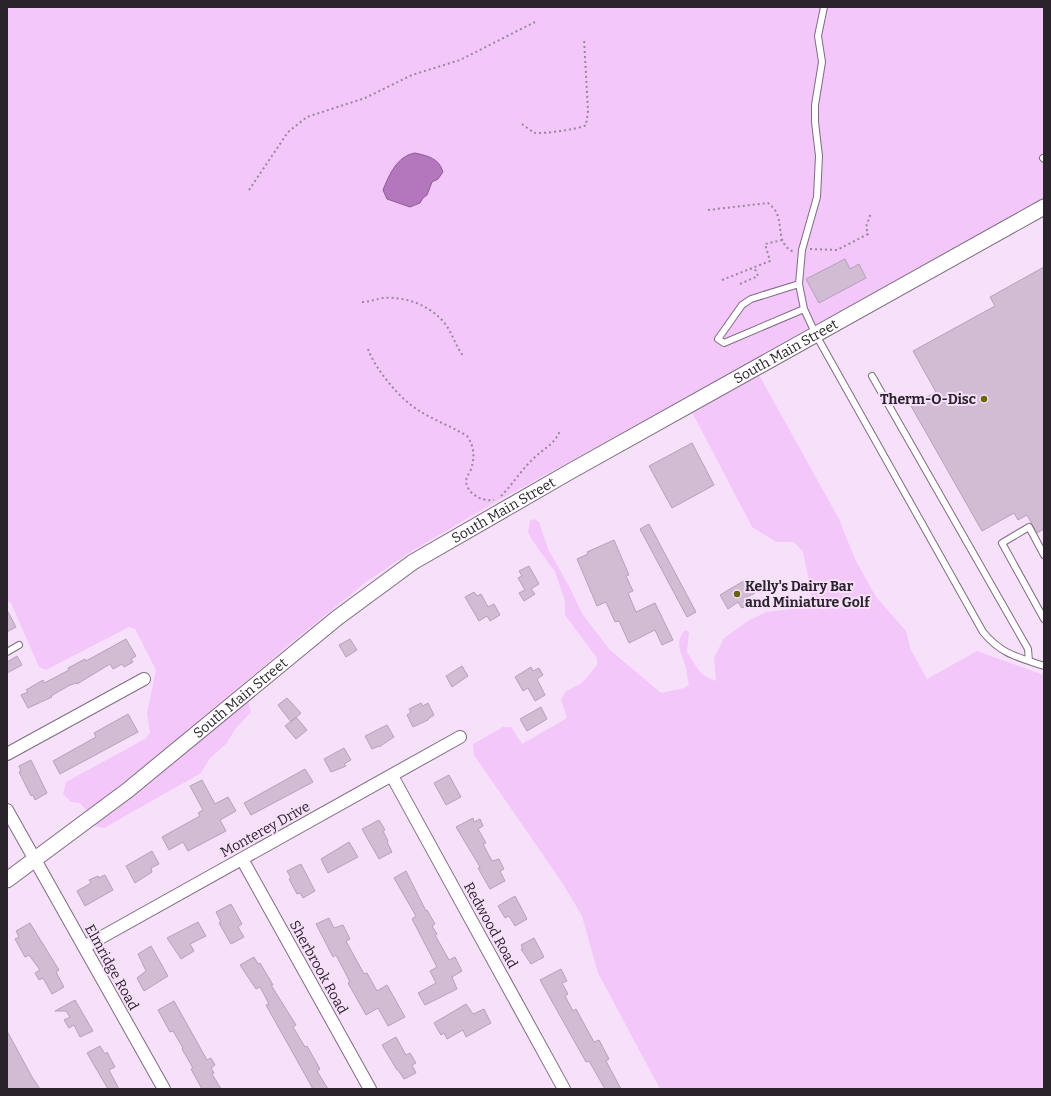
<svg xmlns="http://www.w3.org/2000/svg" width="1051" height="1096" font-family="Bitter,serif">
<style>
.green{fill:#f4c7fb}
.water{fill:#b477be;stroke:#8b5e92}
.building{fill:#d1bcd4;stroke:#b5a1b8}
.lines{fill:none;stroke-linecap:round;stroke-linejoin:round}
.service-casing{stroke:#7e6b81;stroke-width:8}
.minor-casing{stroke:#7e6b81;stroke-width:14}
.tertiary-casing{stroke:#7e6b81;stroke-width:17}
.path{stroke:#978899;stroke-width:2;stroke-dasharray:2 3;stroke-linecap:butt}
.service{stroke:#fff;stroke-width:6}
.minor{stroke:#fff;stroke-width:12}
.tertiary{stroke:#fff;stroke-width:15}
.poi-dot{fill:#696600;stroke:#f7e1fa;stroke-width:1.5}
.labels{text-anchor:middle;stroke-width:4;stroke-linejoin:round;paint-order:stroke}
.street-label{font-size:14px;fill:#2b232c;stroke:#f7e1fa}
.poi-label{font-size:14px;font-weight:bold;fill:#2b232c;stroke:#f7e1fa;text-anchor:end}
</style>
<rect width="100%" height="100%" fill="#f7e1fa"/>
<path class="green" d="M7,7H1044V201L485,508L412,551L366,582L291,643L158,756L87,811L80,803L71,802L63,794L66,782L145,739L150,733L147,713L156,670L135,629L129,627L46,670L39,667L11,603L7,601Z
M758,373L839,519L855,559L876,597L906,631L911,650L927,679L977,651L1044,675V1089H660L598,973L582,916L563,884L474,755L473,744L503,727H511L522,744L567,718L561,700L566,691L582,683L597,665V658L565,615V601L555,572L532,540L528,532L530,521L534,519L539,522L548,549L568,584L583,615L610,650L661,693L684,688L689,684C687,678 687,672 685,665C681,652 674,643 685,630L689,632L687,652C697,666 698,675 716,681L714,658L724,638L748,621L766,612L810,607L811,591L803,552L794,542H776L752,527L692,412Z
M247,697L251,712L236,728L226,744L210,758L201,773L104,828L92,825Z"/>
<path class="water" d="M415,153C428,156 439,158 443,172L438,179L432,182L427,195L423,198L420,203L410,207L387,199L383,190C389,175 397,156 415,153Z"/>
<path class="building" d="M845,259L850,269L859,264L866,278L819,303L806,279Z
M1044,267V529L1037,533L1027,515L1018,520L1014,513L982,531L911,406L936,392L913,351L995,306L990,297Z
M692,443L714,485L672,508L649,466Z
M649,524L696,612L687,617L640,529Z
M614,540L629,575L626,576L633,591L628,593L636,612L655,603L673,640L662,645L655,630L629,643L619,621L615,622L606,602L597,606L577,559L588,554L587,552Z
M529,566L539,584L531,589L535,594L524,601L519,593L525,590L518,578L522,576L519,571Z
M747,579L755,593L745,598L749,605L742,608L738,602L728,609L720,595Z
M474,592L477,596L481,594L488,607L494,604L500,615L490,621L487,616L479,621L465,597Z
M7,610L16,627L7,632Z
M126,639L136,656L131,659L133,662L124,667L122,664L113,669L110,664L77,684L76,683L70,685L51,696L52,697L28,708L21,695L28,692L26,690L43,680L44,683L50,680L69,670L68,668L85,659L86,661Z
M350,639L357,650L346,657L339,645Z
M17,656L22,665L7,673V662Z
M462,666L468,676L452,687L446,676Z
M531,667L533,671L539,668L543,675L537,679L545,695L535,701L528,688L523,691L515,677Z
M287,698L301,713L291,722L278,705Z
M421,703L423,706L428,703L434,715L428,719V720L413,727L407,715L411,712L409,709Z
M541,707L547,719L527,731L520,719Z
M128,714L138,732L60,774L53,761L96,737L94,733Z
M296,717L307,730L296,739L285,726Z
M387,725L394,737L379,747V746L372,749L365,736Z
M344,748L351,760L344,764L346,766L331,772L324,759Z
M31,760L47,793L35,800L33,795L31,796L19,772L21,771L19,766Z
M305,769L313,782L251,815L244,803Z
M449,775L461,797L446,805L434,783Z
M202,780L215,804L228,797L236,811L220,820L226,831L188,851L183,842L169,850L162,837L200,816L198,813L203,810L190,786Z
M473,818L474,822L480,819L483,826L478,829L486,843L483,844L492,861L499,859L504,869L500,871L505,881L490,889L478,868L480,867L456,827Z
M379,820L385,830L383,831L388,841L387,842L392,852L379,859L362,829Z
M349,842L358,857L328,873L321,859Z
M152,851L159,864L151,868L152,872L135,883L126,866Z
M301,864L315,891L303,898L300,893L297,894L289,879L291,878L287,871Z
M406,871L426,911L427,910L435,924L432,926L437,934L435,935L449,960L455,957L462,971L452,977L457,989L425,1005L418,993L436,983L430,971L437,967L412,919L416,916L394,878Z
M105,875L113,890L85,906L77,891L91,883L89,880L98,876L99,878Z
M515,896L527,919L515,926L509,916L505,918L498,906Z
M231,904L242,924L238,927L244,937L231,944L219,923L221,922L216,912Z
M329,918L334,928L343,925L350,939L346,941L364,974L367,973L377,991L387,985L405,1017L388,1026L378,1008L366,1015L348,983L350,982L336,955L333,957L316,924Z
M198,922L206,936L190,944L194,951L181,959L167,938Z
M30,923L59,970L56,972L64,987L52,994L43,978L39,980L35,973L40,970L29,955L25,957L15,939L19,937L16,931Z
M534,938L544,957L531,964L521,949H523L521,945Z
M151,946L168,976L144,991L137,978L146,971L138,954Z
M254,957L258,964L260,963L273,985H271L296,1025L293,1027L305,1047L307,1046L320,1069L317,1071L328,1089H313L266,1005L269,1004L260,987L256,989L240,965Z
M561,969L567,981L562,983L568,994L565,996L573,1011L576,1009L594,1042L599,1040L609,1059L606,1061L621,1089H605L589,1061L586,1062L540,980Z
M75,1000L93,1031L80,1037L74,1025L69,1028L64,1020L70,1017L66,1011H55Z
M174,1001L207,1060L211,1058L215,1065L211,1068L214,1073L212,1074L221,1089H202L191,1069L193,1068L182,1049L183,1048L173,1031L170,1032L158,1010Z
M466,1004L473,1014L484,1009L491,1023L466,1037L463,1030L447,1039L444,1033L441,1035L434,1023Z
M7,1031L32,1077L40,1089H7Z
M396,1037L406,1055L410,1053L416,1063L412,1065L416,1073L404,1079L398,1070H397L382,1045Z
M100,1046L105,1054L107,1052L115,1067L109,1070L119,1089H108L87,1053Z"/>
<g class="lines">
<g class="service-casing">
<path id="service" d="M824,7L818,36L822,62L815,105V122L819,156L817,197L802,250L799,284L804,309L816,335L983,632C1002,655 1018,657 1044,666
M1043,158L1044,159
M799,284L751,299L742,305L718,339L724,343L804,309
M872,376L1028,649L1029,661
M1044,555L1029,527L1002,543L1044,619
M7,652L19,645"/>
</g>
<g class="minor-casing">
<path id="minor" d="M7,754L144,679
M392,776L564,1089
M7,810L164,1089
M242,859L370,1089
M84,947L460,737"/>
</g>
<g class="tertiary-casing">
<g id="tertiary">
<path id="s1" d="M7,880L128,790L337,618L413,562L571,471L1044,207"/>
</g>
</g>
<path class="path" d="M522,124C526,127 531,131 535,133C543,134 580,129 586,125L588,111L584,38
M249,190L288,132L307,117L365,98L412,75L460,60L535,22
M708,210L768,203C770,205 773,207 775,210C784,224 775,244 794,252
M810,249L837,250L868,234L866,227L871,213
M722,280L770,261L765,244L782,240
M740,284L758,276L755,269
M362,302C370,302 376,299 383,298C406,296 432,306 446,325C453,335 456,347 464,357
M368,349C375,369 400,399 418,410C433,420 451,426 467,436C475,447 475,459 470,472C468,475 467,477 466,480C466,494 483,502 494,500
M501,496C513,484 522,469 534,458C544,448 554,445 560,431"/>
<use href="#service" class="service"/>
<use href="#minor" class="minor"/>
<use href="#tertiary" class="tertiary"/>
</g>
<g class="poi-dot">
<circle cx="984" cy="399" r="4"/>
<circle cx="737" cy="594" r="4"/>
</g>
<g class="labels">
<g class="street-label">
<text dy="5" stroke="none"><textPath href="#s1" startOffset="944">South Main Street</textPath></text>
<text dy="5" stroke="none"><textPath href="#s1" startOffset="620">South Main Street</textPath></text>
<text dy="5" stroke="none"><textPath href="#s1" startOffset="296">South Main Street</textPath></text>
<text transform="translate(265 829) rotate(-29)" y="5">Monterey Drive</text>
<text transform="translate(491 925) rotate(61)" y="5">Redwood Road</text>
<text transform="translate(112 967) rotate(61)" y="5">Elmridge Road</text>
<text transform="translate(319 967) rotate(61)" y="5">Sherbrook Road</text>
</g>
<g class="poi-label">
<text x="976" y="404">Therm-O-Disc</text>
<text x="745" y="591" text-anchor="start">Kelly's Dairy Bar<tspan x="745" dy="16">and Miniature Golf</tspan></text>
</g>
</g>
<rect width="1051" height="1096" fill="none" stroke="#2b232c" stroke-width="16"/>
</svg>
